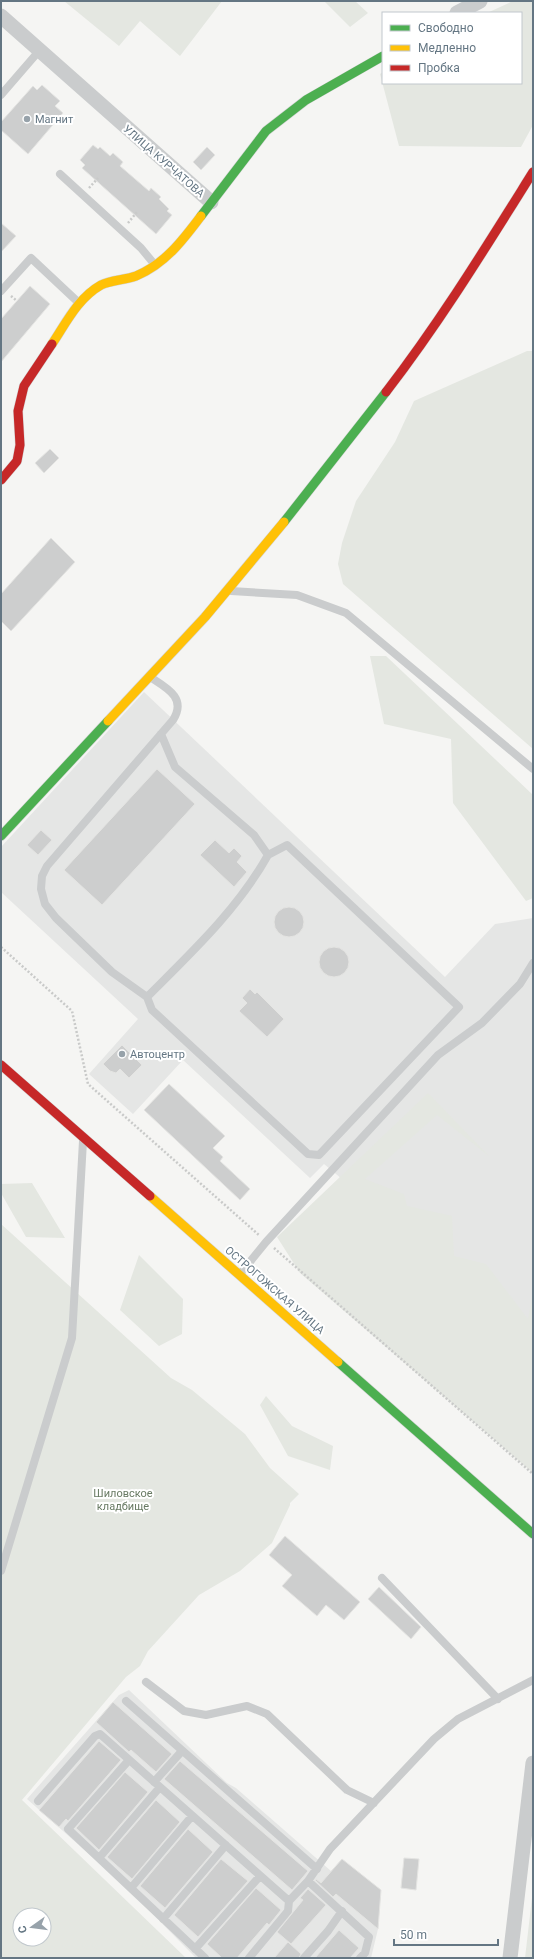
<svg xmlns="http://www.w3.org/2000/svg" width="534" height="1959" font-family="Roboto,sans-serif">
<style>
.built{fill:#e5e6e5}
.green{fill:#e4e7e1;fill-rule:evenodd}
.building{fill:#cdcece;stroke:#e4e4e2}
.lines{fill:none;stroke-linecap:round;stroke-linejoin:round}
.fast-casing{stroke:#d2d3d4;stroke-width:10}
.slow-casing{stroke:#d2d3d4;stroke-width:10}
.jam-casing{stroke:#d2d3d4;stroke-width:10}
.path{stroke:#c9cac9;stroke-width:2.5;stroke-dasharray:2 2;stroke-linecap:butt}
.lane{stroke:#cacccd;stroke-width:8}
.street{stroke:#cacccd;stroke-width:15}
.fast{stroke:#4caf50;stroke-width:9}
.slow{stroke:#ffc107;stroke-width:9}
.jam{stroke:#c62828;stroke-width:9}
.poi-dot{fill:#97a2aa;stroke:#fff;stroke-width:1.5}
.labels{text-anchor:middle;stroke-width:4;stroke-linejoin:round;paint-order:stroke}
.poi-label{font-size:11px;fill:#647683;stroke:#fff;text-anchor:start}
.street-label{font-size:11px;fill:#647683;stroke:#fff}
.park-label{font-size:11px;fill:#687a63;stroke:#fff}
</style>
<rect width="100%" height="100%" fill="#f5f5f3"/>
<path class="built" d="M144,692L445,977L495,924L533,918V1339L324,1164L310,1178L183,1060L133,1114L89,1074L138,1019L1,892V847Z
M129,1690L227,1783L236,1788L331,1871L342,1859L381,1890L378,1929L371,1958H196L126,1887L27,1799L119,1695Z"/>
<path class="green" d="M64,1H222L180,56L140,21L119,46Z
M324,1H355L368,13L350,27Z
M513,1H533V125L521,147L399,146L380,74L383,72V83H521V13H487Z
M527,351H533V749L343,584L338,564L342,543L356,501L395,442L414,401Z
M370,656H386L533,795V898L526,901L453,803L451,739L384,724Z
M428,1093L490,1157L437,1115L365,1179L404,1194L407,1206L452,1216L454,1256L486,1264L528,1319L533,1292V1473L300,1273L277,1237Z
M32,1183L65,1238L26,1237L1,1193V1184Z
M1,1224L171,1378L192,1390L245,1434L270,1468L299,1494L290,1503V1505L272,1543L240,1571L199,1595L148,1651L140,1666L126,1677L22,1800L186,1958H1ZM20,1915H44V1939H20Z
M139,1255L183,1299L182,1334L159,1346L120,1310Z
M266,1396L292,1426L333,1446L330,1470L288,1456L260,1405Z
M533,1889V1958H525Z"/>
<path class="building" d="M42,85L60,101L55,106L63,113L28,154L1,130V122L33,86L37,90Z
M93,145L98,149L100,147L110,156L113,153L123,162L120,166L149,191L151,188L161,197L159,199L169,209L167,211L172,215L156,234L82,168L85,165L80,160Z
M207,147L215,155L201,170L193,162Z
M1,223L16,236L1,252Z
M30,286L50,304L1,362V319Z
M50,449L59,458L44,473L35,463Z
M51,538L75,562L11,631L1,621V594Z
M157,769L195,804L102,905L64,870Z
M41,830L52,840L38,855L27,845Z
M215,840L229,853L234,848L242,856L237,862L247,872L234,887L200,855Z
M274 922a15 15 0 1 1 30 0a15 15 0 1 1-30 0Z
M319 962a15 15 0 1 1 30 0a15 15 0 1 1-30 0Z
M250,989L255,994L257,992L284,1019L267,1037L239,1011L247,1003L242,998Z
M122,1045L142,1065L129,1078L120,1069L116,1073L110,1071L103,1064Z
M169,1084L225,1136L213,1148L223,1157L220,1161L250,1189L240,1200L144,1110Z
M285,1536L360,1602L344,1620L326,1605L317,1616L282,1586L292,1575L269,1555Z
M379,1587L421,1627L411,1639L368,1599Z
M113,1702L172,1754L156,1772L131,1750L129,1752L96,1722Z
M99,1741L121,1760L68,1821L66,1819L59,1827L39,1810Z
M180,1761L308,1871L292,1890L164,1779Z
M125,1772L148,1792L99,1850L76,1828Z
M156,1800L180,1822L132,1879L107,1857Z
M188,1829L213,1852L165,1908L140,1886Z
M404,1858L419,1859L416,1890L401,1888Z
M221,1859L248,1881L198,1937L174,1915Z
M342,1859L381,1890L378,1929L336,1894L333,1897L315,1880L316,1879L321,1883Z
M256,1888L281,1910L269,1925L267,1923L237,1958H222L207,1944Z
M308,1889L326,1905L291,1944L277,1932L303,1900L300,1898Z
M339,1930L359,1948L350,1958H315Z
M288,1942L301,1954L299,1958H274Z"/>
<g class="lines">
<g class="fast-casing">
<path id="fast" d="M201,216L266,131L306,100L383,56
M284,522L386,392
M1,836L108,721
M338,1362L533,1534"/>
</g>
<g class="slow-casing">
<path id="slow" d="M52,344C66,323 78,298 101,285C111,280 125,280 136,276C165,264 183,240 201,216
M108,721L205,617L284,522
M150,1196L338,1362"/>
</g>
<g class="jam-casing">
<path id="jam" d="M386,392C440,322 486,247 533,172
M1,480L17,461L20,445L18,411L24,386L52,344
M1,1065L150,1196"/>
</g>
<path class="path" d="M89,188L98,178
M128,223L137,212
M11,296L17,301
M1,947L72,1011L88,1084L260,1236
M274,1248L533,1474"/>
<path class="lane" d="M1,95L39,51
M60,174L141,248L155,265
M1,291L31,258L79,303
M231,591L297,595L346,613L533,769
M161,734L175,767L254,835L268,855C238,909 191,953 147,997L152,1010L308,1154L319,1155L459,1007L287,845L268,855
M147,997L112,972L56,918L45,904L41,889L42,876L47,866L173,720C187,698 167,688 150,677
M240,1274L266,1242L438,1055L482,1023L520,984L533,963
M1,1571L72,1338L83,1141
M382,1578L498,1699
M146,1682L184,1711L206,1715L247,1706L267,1714L347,1790L374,1803
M126,1701L317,1869
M129,1760L68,1829L205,1958
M154,1782L182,1751
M38,1801L95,1736L100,1734L289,1901L308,1881L330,1849L434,1739L458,1719L533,1680
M99,1858L160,1787
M308,1881L369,1937L365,1953L360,1958
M131,1888L192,1816
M163,1919L226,1845
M195,1949L260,1876
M249,1958L288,1911L289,1901
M304,1958L328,1931L342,1911"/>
<path class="street" d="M457,13L480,1
M1,16L211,202
M510,1958L533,1763"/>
<use href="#fast" class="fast"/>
<use href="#slow" class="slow"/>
<use href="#jam" class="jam"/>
</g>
<g class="poi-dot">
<circle cx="27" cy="119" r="4"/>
<circle cx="122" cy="1054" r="4"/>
</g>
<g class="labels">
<g class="poi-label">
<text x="35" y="123">Магнит</text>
<text x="130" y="1058">Автоцентр</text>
</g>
<g class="street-label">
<text transform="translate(164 161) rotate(41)" y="4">УЛИЦА КУРЧАТОВА</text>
<text transform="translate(275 1290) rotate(41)" y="4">ОСТРОГОЖСКАЯ УЛИЦА</text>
</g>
<g class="park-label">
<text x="123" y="1497">Шиловское<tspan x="123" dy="13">кладбище</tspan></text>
</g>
</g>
<rect width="534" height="1959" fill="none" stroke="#647683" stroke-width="4"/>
<rect x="382" y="12" width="140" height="72" fill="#ffffff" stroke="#c1c8cd"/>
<rect x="390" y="25" width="20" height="6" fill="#4caf50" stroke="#c1c8cd"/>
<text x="418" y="32" font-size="12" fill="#647683">Свободно</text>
<rect x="390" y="45" width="20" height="6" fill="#ffc107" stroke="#c1c8cd"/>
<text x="418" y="52" font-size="12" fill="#647683">Медленно</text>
<rect x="390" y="65" width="20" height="6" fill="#c62828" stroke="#c1c8cd"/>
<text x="418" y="72" font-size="12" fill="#647683">Пробка</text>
<g transform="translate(32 1927) rotate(256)"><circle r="19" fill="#ffffff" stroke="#c1c8cd"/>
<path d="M0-3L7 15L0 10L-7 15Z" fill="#97a2aa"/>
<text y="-6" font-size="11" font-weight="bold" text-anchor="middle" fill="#647683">С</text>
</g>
<path d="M394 1939v6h104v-6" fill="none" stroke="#647683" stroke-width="2"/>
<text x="400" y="1939" font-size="12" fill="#647683" stroke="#ffffff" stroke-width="3" paint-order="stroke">50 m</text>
</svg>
